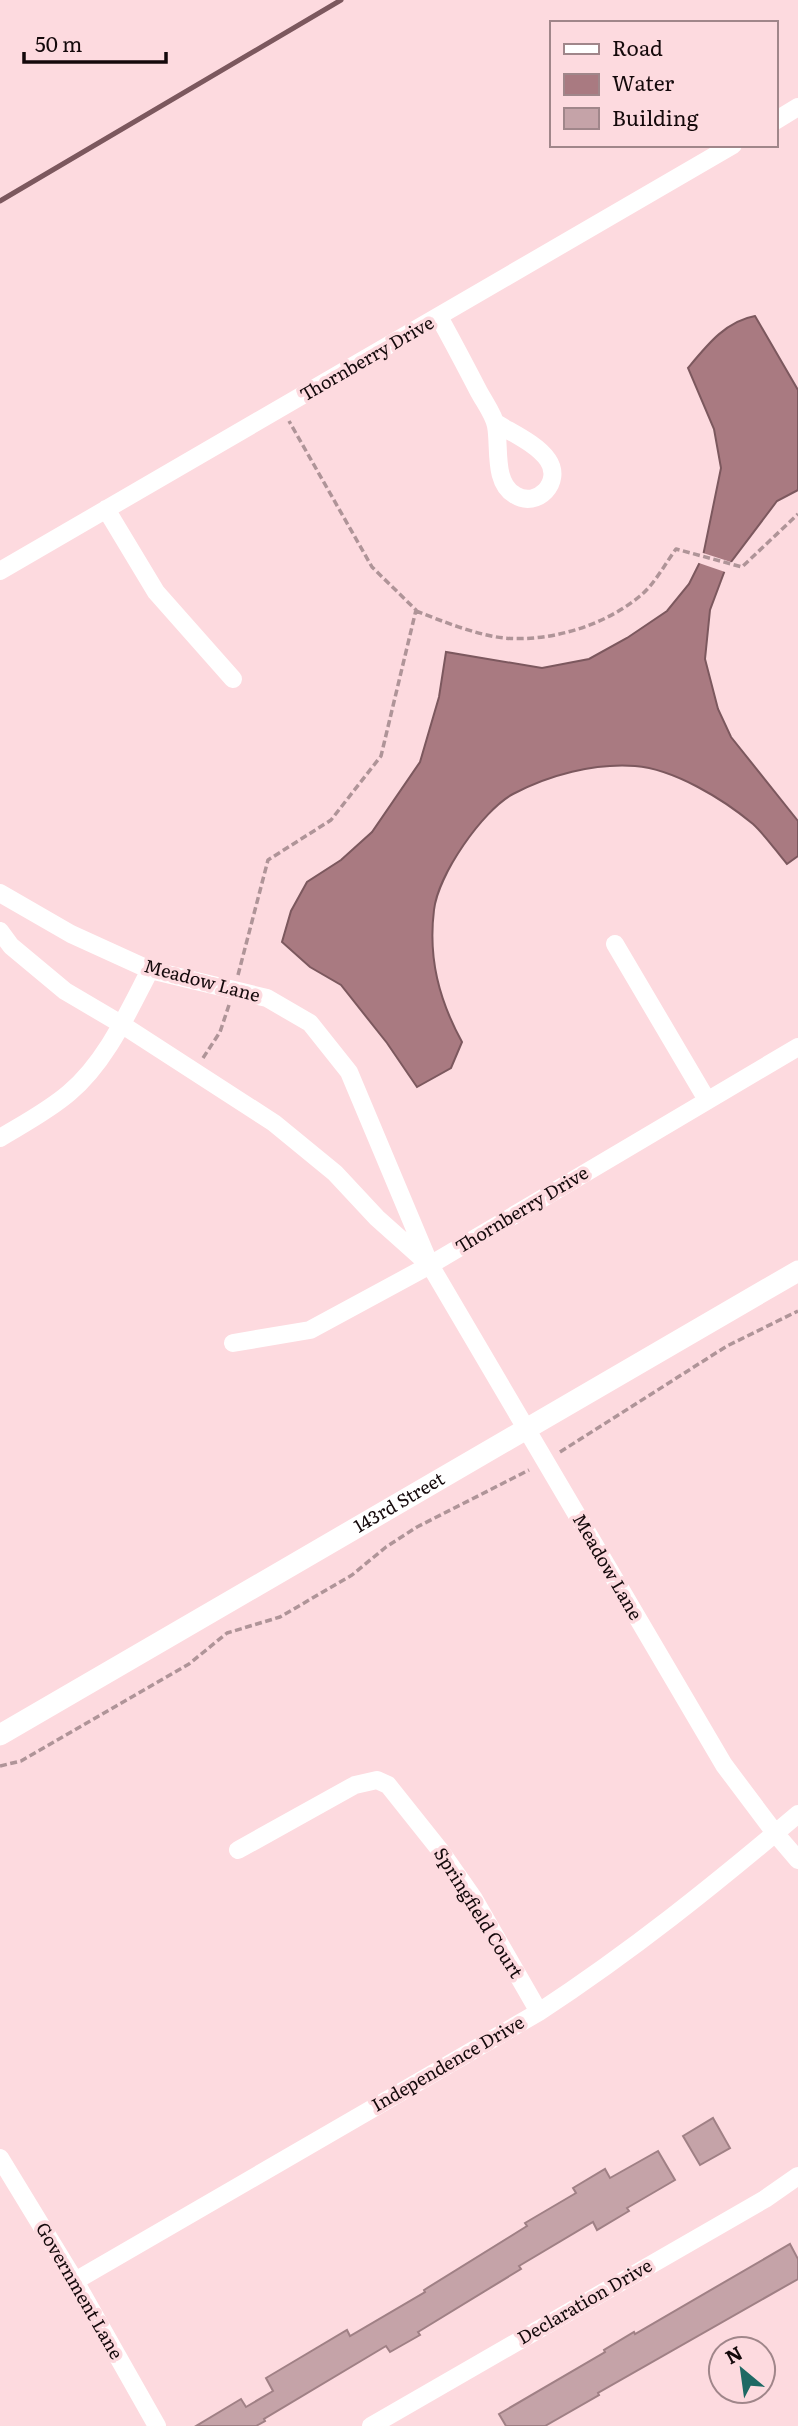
<svg xmlns="http://www.w3.org/2000/svg" width="798" height="2426" font-family="Literata,serif">
<style>
.water{fill:#a97a81;stroke:#7c585e;stroke-width:2}
.pier{fill:#fddadf}
.lines{fill:none;stroke-linecap:round;stroke-linejoin:round}
.stream{stroke:#7c585e;stroke-width:5}
.building{fill:#c5a3a8;stroke:#a08085;stroke-width:2}
.path{stroke:#af9498;stroke-width:3.5;stroke-dasharray:7 3.5;stroke-linecap:butt}
.minor{stroke:#fff;stroke-width:18}
.tertiary{stroke:#fff;stroke-width:21}
.labels{text-anchor:middle;stroke-width:7;stroke-linejoin:round;paint-order:stroke}
.street-label{font-size:18px;fill:#14090b;stroke:#fddadf}
</style>
<rect width="100%" height="100%" fill="#fddadf"/>
<path class="water" d="M755,316L798,390V490L777,501L725,570L710,610L705,659L718,709L731,737L798,821V856L787,864C776,851 765,835 753,824C723,799 674,769 635,766C594,763 549,775 513,794C482,811 438,875 434,910C428,958 439,1000 462,1042L451,1068L417,1087L387,1043L341,985L310,967L282,942L291,911L307,882L341,860L372,832L420,762L439,697L446,652L542,668L589,659L627,638L667,611L689,584L703,556L721,468L714,429L688,368C707,345 726,321 755,316Z"/>
<path class="pier" d="M700,552L734,563L728,573L696,562Z"/>
<g class="lines">
<path class="stream" d="M0,201L341,0"/>
</g>
<path class="building" d="M713,2118L730,2148L700,2165L683,2136Z
M658,2151L675,2180L627,2208L629,2211L597,2230L593,2222L519,2266L521,2269L418,2332L420,2335L390,2352L386,2346L264,2419L265,2421L256,2426H196L241,2399L246,2407L273,2391L266,2378L347,2330L350,2336L425,2292L424,2290L527,2226L525,2223L576,2193L573,2188L605,2169L610,2178Z
M790,2244L798,2259V2279L598,2393L599,2395L545,2426H506L499,2414L605,2352L604,2350L634,2332L635,2334Z"/>
<g class="lines">
<path class="path" d="M416,611C442,621 476,635 504,638C550,642 604,626 640,596C654,585 665,564 676,549L742,567L798,514
M238,975L268,860L331,820L381,756L416,610L372,567L289,421
M203,1058L220,1032L229,1005
M560,1452L727,1346L798,1311
M0,1766L21,1761L189,1664L227,1633L280,1617L352,1575L386,1547L417,1527L529,1470"/>
<path class="minor" d="M775,121L798,107
M439,317C453,342 466,367 479,392C485,403 494,415 496,426C500,447 493,483 515,495C537,509 563,482 548,460C537,444 512,433 496,423
M106,509L156,592L233,679
M0,571L733,145
M0,893L71,934L150,970L267,998L310,1023L349,1072L430,1265L724,1765L775,1833L798,1860
M0,931L11,946L65,991L121,1024L274,1123L335,1173L377,1218L424,1260
M615,944L707,1100
M0,1138C23,1124 48,1111 69,1093C106,1062 128,1012 150,970
M233,1343L310,1330L430,1265L798,1047
M238,1850L355,1785L377,1780L388,1785L439,1849L474,1899L539,2012
M0,2158L75,2281L157,2426
M75,2281L539,2012C632,1951 713,1886 798,1814
M371,2426L765,2199L798,2176"/>
<path class="tertiary" id="s1" d="M0,1735L798,1271"/>
</g>
<g class="labels">
<g class="street-label">
<text transform="translate(367 359) rotate(-30)" y="6">Thornberry Drive</text>
<text transform="translate(202 981) rotate(15)" y="6">Meadow Lane</text>
<text transform="translate(522 1210) rotate(-31)" y="6">Thornberry Drive</text>
<text dy="6" stroke="none"><textPath href="#s1" startOffset="462">143rd Street</textPath></text>
<text transform="translate(607 1567) rotate(60)" y="6">Meadow Lane</text>
<text transform="translate(478 1913) rotate(58)" y="6">Springfield Court</text>
<text transform="translate(448 2064) rotate(-30)" y="6">Independence Drive</text>
<text transform="translate(79 2291) rotate(60)" y="6">Government Lane</text>
<text transform="translate(585 2302) rotate(-30)" y="6">Declaration Drive</text>
</g>
</g>
<rect x="550" y="21" width="228" height="126" fill="#fddadf" stroke="#a0868a" stroke-width="2"/>
<rect x="564" y="44" width="35" height="10" fill="#ffffff" stroke="#a0868a" stroke-width="2"/>
<text x="612" y="56" font-size="21" fill="#14090b">Road</text>
<rect x="564" y="74" width="35" height="21" fill="#a97a81" stroke="#a0868a" stroke-width="2"/>
<text x="612" y="91" font-size="21" fill="#14090b">Water</text>
<rect x="564" y="108" width="35" height="21" fill="#c5a3a8" stroke="#a0868a" stroke-width="2"/>
<text x="612" y="126" font-size="21" fill="#14090b">Building</text>
<g transform="translate(742 2370) rotate(331)"><circle r="33" fill="#fddadf" stroke="#a0868a" stroke-width="2"/>
<path d="M0-5L12 26L0 18L-12 26Z" fill="#1e6964"/>
<text y="-10" font-size="19" font-weight="bold" text-anchor="middle" fill="#14090b">N</text>
</g>
<path d="M24 52v10h142v-10" fill="none" stroke="#14090b" stroke-width="3.5"/>
<text x="35" y="52" font-size="21" fill="#14090b" stroke="#fddadf" stroke-width="5" paint-order="stroke">50 m</text>
</svg>
